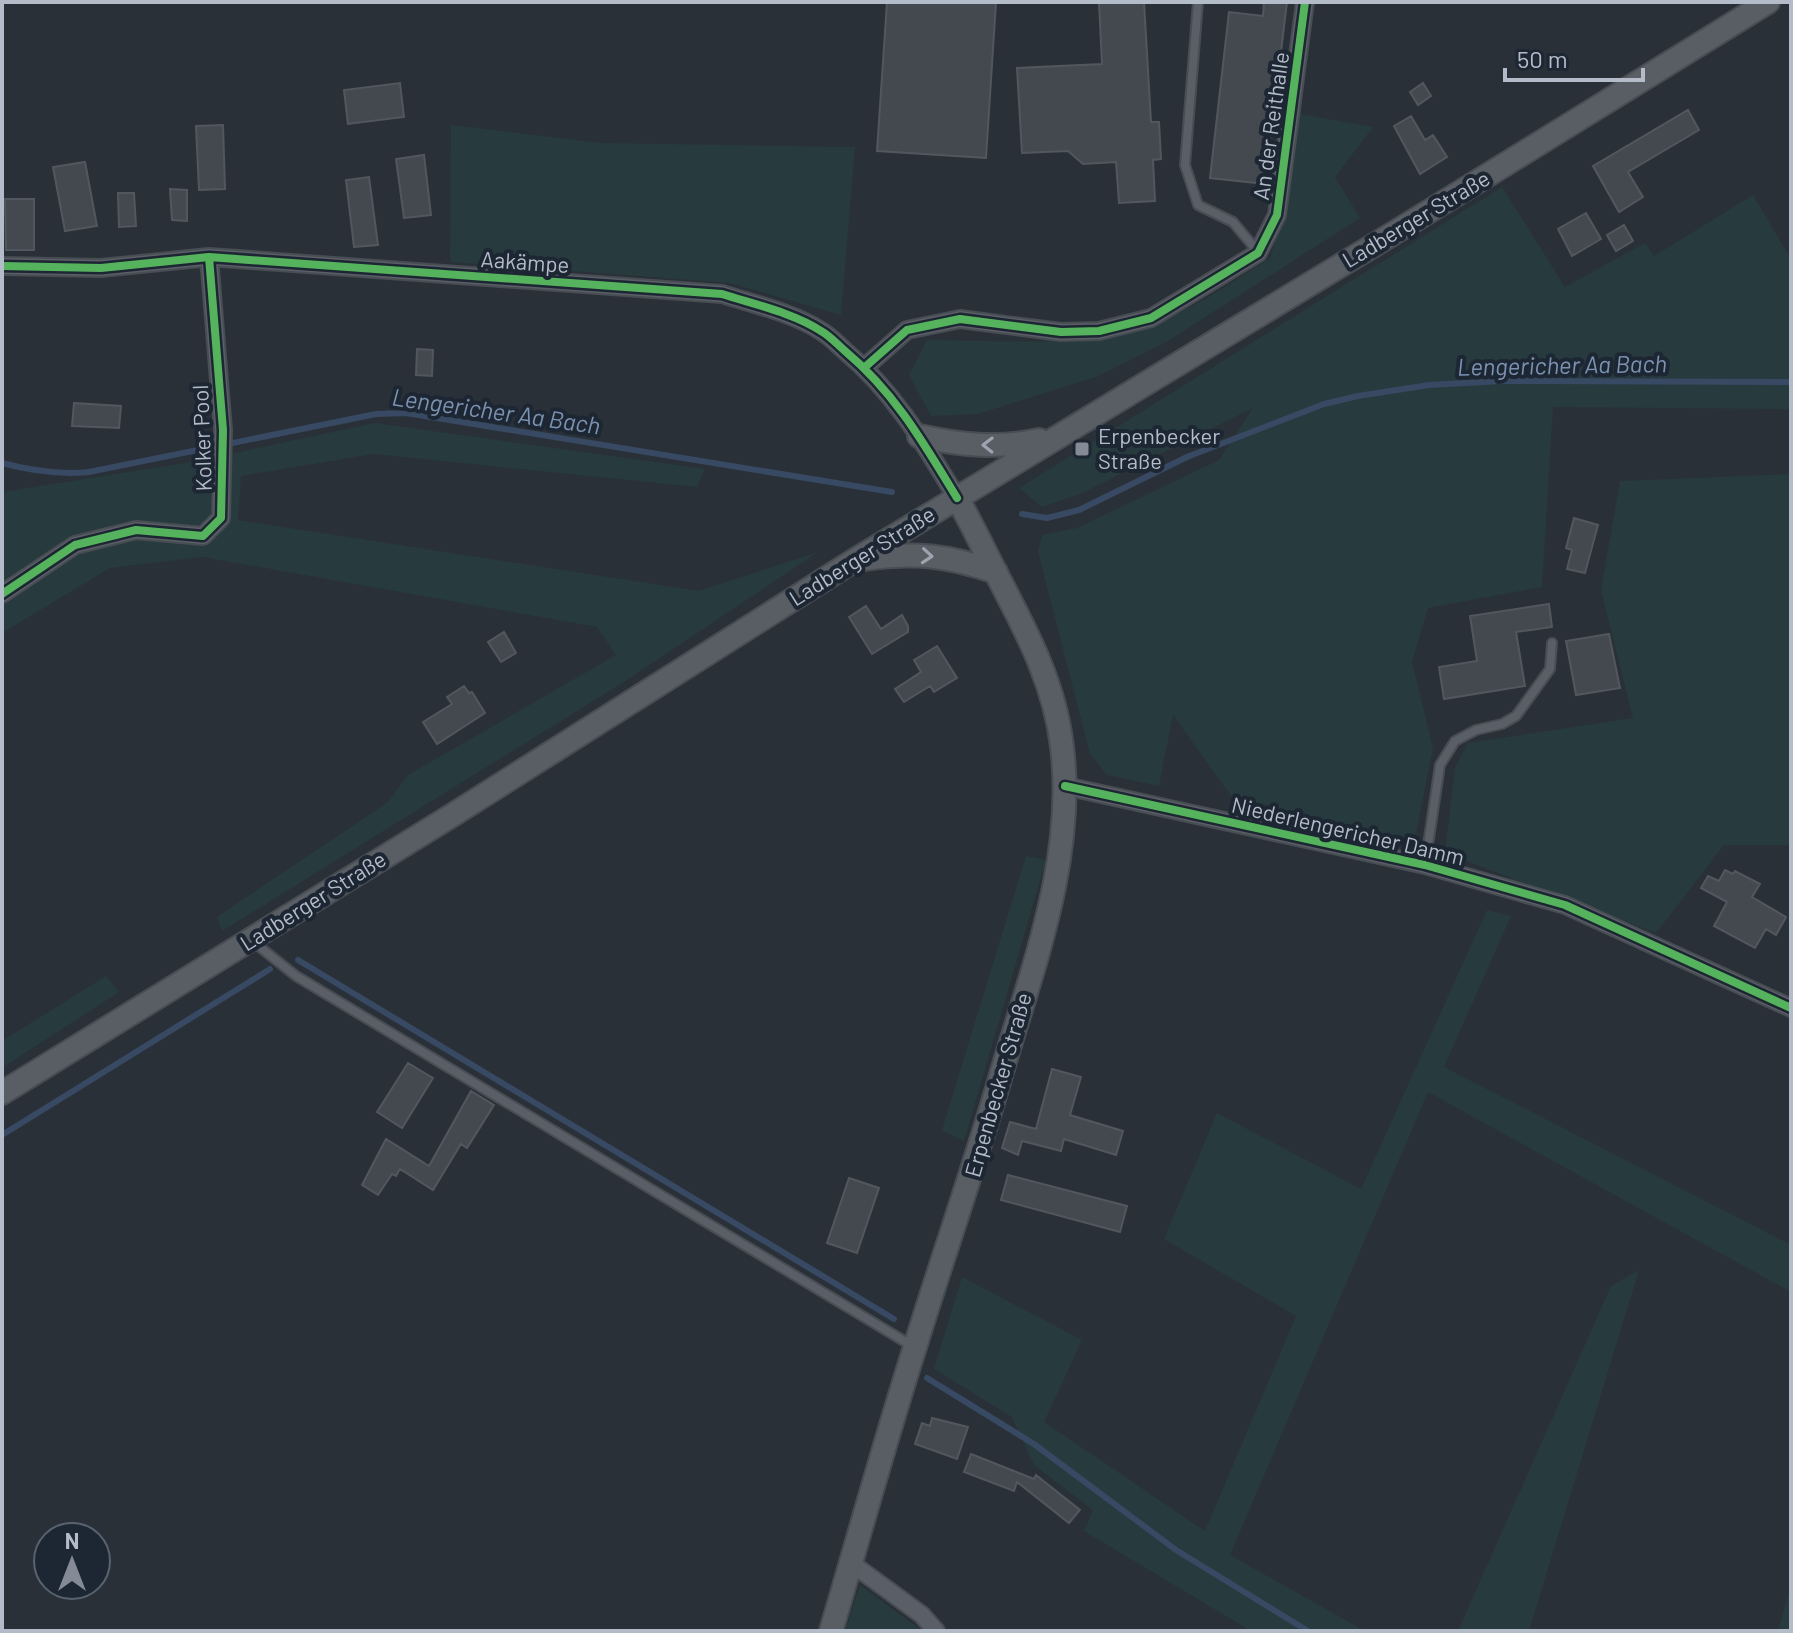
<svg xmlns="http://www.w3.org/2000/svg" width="1793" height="1633" font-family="Barlow,sans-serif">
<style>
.green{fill:#273a3e}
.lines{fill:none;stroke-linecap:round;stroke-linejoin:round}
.stream{stroke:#384963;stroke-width:6}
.building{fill:#444950;stroke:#52575f;stroke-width:2}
.service-casing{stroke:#484c53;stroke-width:12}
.minor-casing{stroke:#484c53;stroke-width:20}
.secondary-casing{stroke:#484c53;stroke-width:26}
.service{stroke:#5a5e66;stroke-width:8}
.minor{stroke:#5a5e66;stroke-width:16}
.secondary{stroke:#595d64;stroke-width:22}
.cycleway-casing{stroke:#1d2633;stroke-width:13}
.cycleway{stroke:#56b35d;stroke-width:8}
.oneway{stroke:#9da4b0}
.poi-dot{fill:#848b96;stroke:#1d2633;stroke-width:3}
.labels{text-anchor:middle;stroke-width:8;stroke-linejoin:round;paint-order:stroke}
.street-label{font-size:22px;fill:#b4bcc9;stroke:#1d2633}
.poi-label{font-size:22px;fill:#b4bcc9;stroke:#1d2633;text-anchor:start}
.water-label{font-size:24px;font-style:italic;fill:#7c92b1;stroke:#1d2633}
</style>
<rect width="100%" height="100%" fill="#2a3038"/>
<path class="green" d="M1300,114L1373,127L1335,177L1360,218L1168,341L1096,377L978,414L931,416L909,375L927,340C1002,340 1081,349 1152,324C1195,309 1232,282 1270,258L1286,205Z
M451,125L601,143L855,147L841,315L730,283L450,262Z
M1502,187L1565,287L1645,243L1654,256L1753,195L1791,259V409L1553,407L1542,587L1428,608L1412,662L1433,748L1414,843L1231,796L1173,715L1159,786L1107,775L1090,754L1038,552L1042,535L1077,528L1219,460L1253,408L1080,494L1042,507L1019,488Z
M375,423L705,469L697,487L374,454L241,476L238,520L699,591L818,552L627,680L222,931L217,917L388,802L408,775L616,655L597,627L203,557L110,568L2,633V492L197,461Z
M1791,474V845H1724L1656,933L1445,853L1455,768L1468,743L1633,718L1601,590L1620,481Z
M1026,856L1046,860L964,1141L942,1130Z
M1487,910L1511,916L1444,1067L1791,1245V1292L1428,1092L1230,1555L1365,1631H1251L1084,1531L1093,1510L1034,1465L1012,1417L934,1369L962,1277L1082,1340L1044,1422L1205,1531L1296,1316L1164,1239L1217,1113L1361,1189Z
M106,976L119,992L2,1068V1041Z
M1639,1270L1529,1631H1458L1611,1286Z
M1791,1584V1631H1778Z
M860,1585L917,1627L921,1631H845Z"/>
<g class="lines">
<path class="stream" d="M2,463C32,471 59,475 89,472L376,414L406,413L892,492
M1022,514L1047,518L1079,510L1187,457L1324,404L1358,396L1429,385L1501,381L1791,382
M298,960L894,1319
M2,1135L270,969
M927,1378L1034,1444L1176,1550L1308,1631"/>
</g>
<path class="building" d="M887,2H996L986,158L877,151Z
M1099,2H1144L1151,122H1159L1161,159L1153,160L1155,201L1119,203L1116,162L1083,164L1068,151L1022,153L1017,68L1102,64Z
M1264,2H1287L1265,184L1210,178L1229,12L1263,16Z
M400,83L404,117L348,124L344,90Z
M1423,83L1431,96L1418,105L1410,92Z
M1688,110L1699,130L1628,172L1643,197L1619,212L1593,166Z
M1411,116L1425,140L1433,135L1447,157L1420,174L1394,126Z
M223,125L225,189L199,190L196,126Z
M424,155L431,215L404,218L396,159Z
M85,162L97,226L65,231L53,167Z
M369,177L378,245L354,247L346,180Z
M170,189L187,190V221L172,220Z
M118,193H134L136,226L119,227Z
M5,199H34V250H6Z
M1586,213L1601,239L1572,256L1558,229Z
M1624,225L1633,241L1616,251L1607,235Z
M417,349L433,350L432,376L416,375Z
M74,403L121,406L119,428L72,426Z
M1574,518L1598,525L1585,573L1567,569L1572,550L1566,548Z
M1549,604L1552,627L1516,632L1525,686L1444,699L1439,667L1477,661L1470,616Z
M866,606L881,629L902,615L908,626V632L872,654L849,617Z
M504,632L516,653L501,662L488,642Z
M1609,634L1620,688L1576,695L1566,641Z
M937,646L957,678L934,692L930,686L904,702L895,689L921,672L914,660Z
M464,686L469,693L472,692L485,713L437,744L423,722L452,704L447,697Z
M1725,870L1733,874L1735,871L1760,884L1752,897L1786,917L1776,935L1766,929L1755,948L1714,926L1727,902L1701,888L1708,876L1719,881Z
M408,1063L433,1078L402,1128L377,1112Z
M1052,1069L1081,1077L1070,1115L1123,1131L1116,1155L1064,1139L1061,1151L1022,1141L1018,1155L1002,1148L1010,1122L1036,1129Z
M471,1091L494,1105L467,1148L461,1144L433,1190L400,1169L396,1176L392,1174L378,1195L362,1185L386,1139L429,1166Z
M1008,1175L1127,1206L1120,1232L1001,1200Z
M849,1178L879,1188L857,1253L827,1243Z
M932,1418L968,1427L957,1459L915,1444L922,1423L930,1426Z
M971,1454L1034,1479L1036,1475L1080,1510L1069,1523L1017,1482L1014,1491L964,1472Z"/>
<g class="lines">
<g class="service-casing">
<path id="service" d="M1198,2L1185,165L1198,205L1233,222L1258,252
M1425,865L1440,765L1455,741L1476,730L1502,724L1516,716L1550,669L1552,643
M251,940L296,976L914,1347"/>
</g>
<g class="minor-casing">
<path id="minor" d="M2,266L101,268L209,257L722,294C753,304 794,313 821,331C830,336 837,344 845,351C895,393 923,442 957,498
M865,367L907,330L960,319L1061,332L1099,331L1151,318L1258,253L1277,215L1305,2
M2,594L75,545L136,530L203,536L221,518L223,430L209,257
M1065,786L1425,865L1565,905L1791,1008
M851,1563L922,1615L936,1631"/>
</g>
<g class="secondary-casing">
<path id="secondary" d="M919,436C960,445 998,449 1039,440
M864,559C917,552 946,555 996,572
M2,1093L451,816L855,560L1394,233L1768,2
M831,1631C859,1536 885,1441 915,1347C942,1259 973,1171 999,1082C1030,974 1076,861 1062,747C1055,683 1025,629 996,573C983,548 971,522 957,498"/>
</g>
<use href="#service" class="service"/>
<use href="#minor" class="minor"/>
<use href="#secondary" class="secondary"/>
<g class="cycleway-casing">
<path id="cycleway" d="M2,266L101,268L209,257L722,294C753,304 794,313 821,331C830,336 837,344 845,351C895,393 923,442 957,498
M865,367L907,330L960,319L1061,332L1099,331L1151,318L1258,253L1277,215L1305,2
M2,594L75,545L136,530L203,536L221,518L223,430L209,257
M1065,786L1425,865L1565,905L1791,1008"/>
</g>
<use href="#cycleway" class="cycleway"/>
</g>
<defs><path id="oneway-chevron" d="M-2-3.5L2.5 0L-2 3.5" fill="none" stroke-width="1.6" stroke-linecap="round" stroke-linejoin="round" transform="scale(2)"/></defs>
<g class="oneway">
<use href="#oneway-chevron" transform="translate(988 445) rotate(-179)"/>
<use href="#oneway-chevron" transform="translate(927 556) rotate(5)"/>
</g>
<rect class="poi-dot" x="1074" y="441" width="16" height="16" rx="4"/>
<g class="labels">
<g class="street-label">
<text transform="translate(1271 126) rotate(-82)" y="8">An der Reithalle</text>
<text transform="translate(1416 219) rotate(-31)" y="8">Ladberger Straße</text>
<text transform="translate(525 262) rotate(4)" y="8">Aakämpe</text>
<text transform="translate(202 438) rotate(-92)" y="8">Kolker Pool</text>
<text transform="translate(862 556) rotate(-32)" y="8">Ladberger Straße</text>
<text transform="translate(1348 831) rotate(13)" y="8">Niederlengericher Damm</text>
<text transform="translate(313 901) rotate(-32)" y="8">Ladberger Straße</text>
<text transform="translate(998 1085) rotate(-74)" y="8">Erpenbecker Straße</text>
</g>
<g class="poi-label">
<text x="1098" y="444">Erpenbecker<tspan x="1098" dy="25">Straße</tspan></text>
</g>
<g class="water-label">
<text transform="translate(1562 366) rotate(-1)" y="8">Lengericher Aa Bach</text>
<text transform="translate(496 412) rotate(8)" y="8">Lengericher Aa Bach</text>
</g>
</g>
<rect width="1793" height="1633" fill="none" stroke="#b4bcc9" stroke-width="8"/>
<g transform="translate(72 1561)"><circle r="38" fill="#1d2633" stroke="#59626f" stroke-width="2"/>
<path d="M0-6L14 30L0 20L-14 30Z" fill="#848b96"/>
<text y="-12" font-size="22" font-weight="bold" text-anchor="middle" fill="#b4bcc9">N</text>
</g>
<path d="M1505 68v12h138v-12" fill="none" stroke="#b4bcc9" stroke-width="4"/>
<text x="1517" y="68" font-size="24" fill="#b4bcc9" stroke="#1d2633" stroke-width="6" paint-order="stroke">50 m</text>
</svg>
